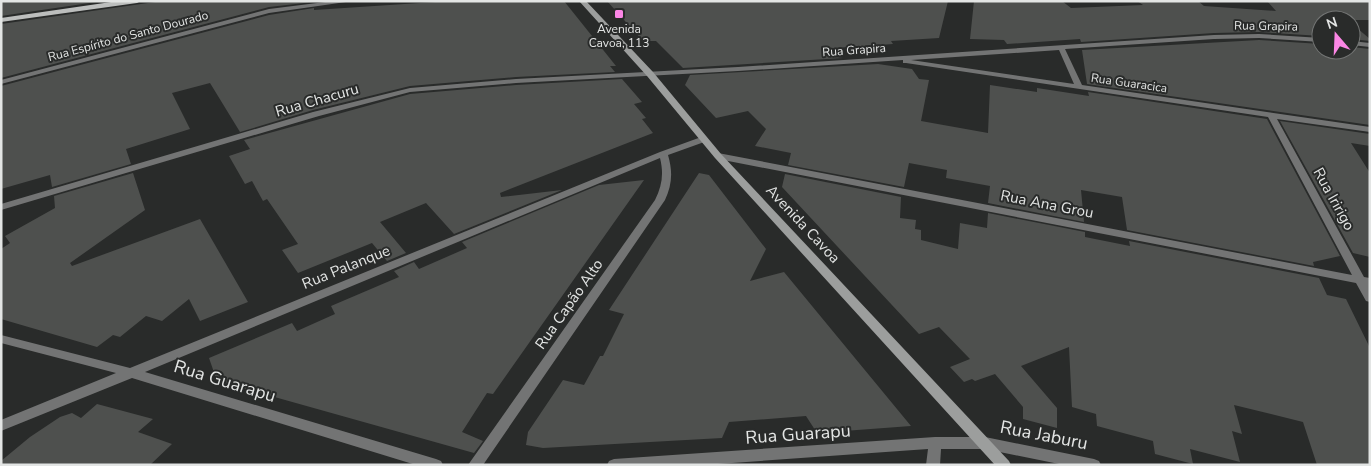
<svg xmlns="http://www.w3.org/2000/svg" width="1371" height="466" font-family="'Nunito Sans',sans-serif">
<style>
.building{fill:#4e504e}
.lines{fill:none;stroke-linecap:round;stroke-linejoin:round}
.street{fill:#737474;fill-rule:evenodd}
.secondary{fill:#9c9e9d;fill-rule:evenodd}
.primary{fill:#bcbebd;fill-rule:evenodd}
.poi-dot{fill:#fb86e5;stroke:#292b2a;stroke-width:2}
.labels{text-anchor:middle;stroke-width:4;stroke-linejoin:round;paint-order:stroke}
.far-street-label{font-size:12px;fill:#e3e5e4;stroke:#292b2a}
.far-poi-label{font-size:12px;fill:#e3e5e4;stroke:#292b2a}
.street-label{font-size:15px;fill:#e3e5e4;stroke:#292b2a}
.near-street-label{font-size:18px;fill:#e3e5e4;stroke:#292b2a}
</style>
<rect width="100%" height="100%" fill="#292b2a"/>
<path class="building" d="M1,1H103L1,16Z
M162,1L313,2L269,7L1,78V24Z
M450,1H564L616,66H610L615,72L516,77L410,86L313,110L240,132L210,83L172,93L190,129L126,149L131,164L52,187L50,175L1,189V86L269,15L314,8V10Z
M607,1H948L939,38L891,41L893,44L834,48V57L843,58L683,68L656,41H643Z
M974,1H1062L1071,8L1143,5L1137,1H1198L1204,6L1276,11L1267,1H1370V20H1321V36L1259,32L1214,33L1081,42L1080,39L1007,44L1004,40L970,39Z
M1351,23L1370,39V41L1351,39Z
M1259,40L1321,44V50H1351V47L1370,49V125L1087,84L1082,50Z
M878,64L912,69L919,79L929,80L921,121L988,133L990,85L1037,92V88L1089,96L1088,92L1267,119L1340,256L1313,262L1314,266L1127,230L1122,197L1081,190L1084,222L988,203L990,186L946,178L947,170L909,163L904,187L788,165L791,153L755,146L766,129L748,111L716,118L685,85L690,75Z
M622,79L642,102L634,104L646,118L642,119L653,133L500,193L501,197L562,190L454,234L426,203L380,222L406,253L387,261L372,243L298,273L282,250L298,244L267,199L263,201L252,181L245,184L229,156L250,149L244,140L410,94L516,85Z
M1280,121L1370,134V146L1351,143L1370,173V257L1353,253Z
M133,173L145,210L70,263L72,266L200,219L248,302L200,321L189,299L162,321L146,316L120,337L113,335L97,347L1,319V249L10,243L5,236L55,208L54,196Z
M699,173L709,175L766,249L750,281L784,272L911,426L817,433L806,416L729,422L722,438L543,448L526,445L528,432L563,380L584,385L600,356H603L624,314L609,310Z
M785,174L901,197L900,218L916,220L915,229L921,230V240L958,249L960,223L987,228L988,213L1085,232V237L1130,246L1129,241L1319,278L1327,295L1346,299L1370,348V465H1317L1303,422L1234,405L1242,434L1232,431L1240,462L1190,449L1193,464L1155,454L1153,441L1097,426L1096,414L1072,407L1069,347L1021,366L1057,408V428L1023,419V407L995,374L975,381L972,379L964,382L950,367L970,359L939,327L919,334L782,187Z
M644,180L493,394L487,393L462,432L483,441L474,453L217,381L209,358L292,323L297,331L335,314L331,306L399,277L394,271L414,262L419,269L467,248L462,242L599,185Z
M97,404L153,419L138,432L172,444L150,465H1V461L30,437L60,417L72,413L81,418Z"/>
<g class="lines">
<path class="street" d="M333,1H353L269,13L1,84V80L269,9Z
M1259,34L1321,38V42L1259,38L1214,39L1065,49L1082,85L1370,127V132L1277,119L1364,277L1370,278V302L1366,301L1356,283L718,159L714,156L718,153L1352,275L1268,117L906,63H903V60L738,71L516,83L410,92L319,116L1,210V204L313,112L410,88L516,79L738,67L1214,35ZM1059,50L1074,84L911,60Z
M1351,41L1370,43V47L1351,45Z
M704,136L708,139L707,141L668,155C673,172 672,185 665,200L483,465H468L655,200C662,186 664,174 660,158L145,372L436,459L441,461L443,465H416L132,378L1,431V420L116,373L1,343V335L130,368L660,152Z
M935,437H985L1094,459L1099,461L1101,465H1064L985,449H941L940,465H926L928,449L704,465H607L609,461L614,459Z"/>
<path class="secondary" d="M579,1H586L653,72L721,154L1009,461L1011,465H995L715,158L647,76Z"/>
<path class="primary" d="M118,1H141L137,3L1,22V18Z"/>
</g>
<rect class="poi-dot" x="614" y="9" width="10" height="10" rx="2.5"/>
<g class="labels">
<g class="far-street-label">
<text transform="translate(1266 26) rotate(1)" y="4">Rua Grapira</text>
<text transform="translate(128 36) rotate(-15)" y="4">Rua Espírito do Santo Dourado</text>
<text transform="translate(854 50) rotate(-4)" y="4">Rua Grapira</text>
<text transform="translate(1129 83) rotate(8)" y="4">Rua Guaracica</text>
</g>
<g class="far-poi-label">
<text x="619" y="33">Avenida<tspan x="619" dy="14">Cavoa, 113</tspan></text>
</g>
<g class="street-label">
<text transform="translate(317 100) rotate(-16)" y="5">Rua Chacuru</text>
<text transform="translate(1334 199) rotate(61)" y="5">Rua Iririgo</text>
<text transform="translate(1047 204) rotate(11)" y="5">Rua Ana Grou</text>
<text transform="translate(803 224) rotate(47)" y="5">Avenida Cavoa</text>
<text transform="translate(346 267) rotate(-22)" y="5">Rua Palanque</text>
<text transform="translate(569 304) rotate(-55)" y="5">Rua Capão Alto</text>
</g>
<g class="near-street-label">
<text transform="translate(225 381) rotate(17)" y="6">Rua Guarapu</text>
<text transform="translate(798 434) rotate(-4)" y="6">Rua Guarapu</text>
<text transform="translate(1044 435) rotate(11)" y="6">Rua Jaburu</text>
</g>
</g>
<rect width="1371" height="466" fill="none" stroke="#e3e5e4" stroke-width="5"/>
<g transform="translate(1336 35) rotate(341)"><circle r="24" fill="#292b2a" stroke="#737574"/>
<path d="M0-4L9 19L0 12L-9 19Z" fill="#fb86e5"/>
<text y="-8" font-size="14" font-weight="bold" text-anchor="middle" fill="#e3e5e4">N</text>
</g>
</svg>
